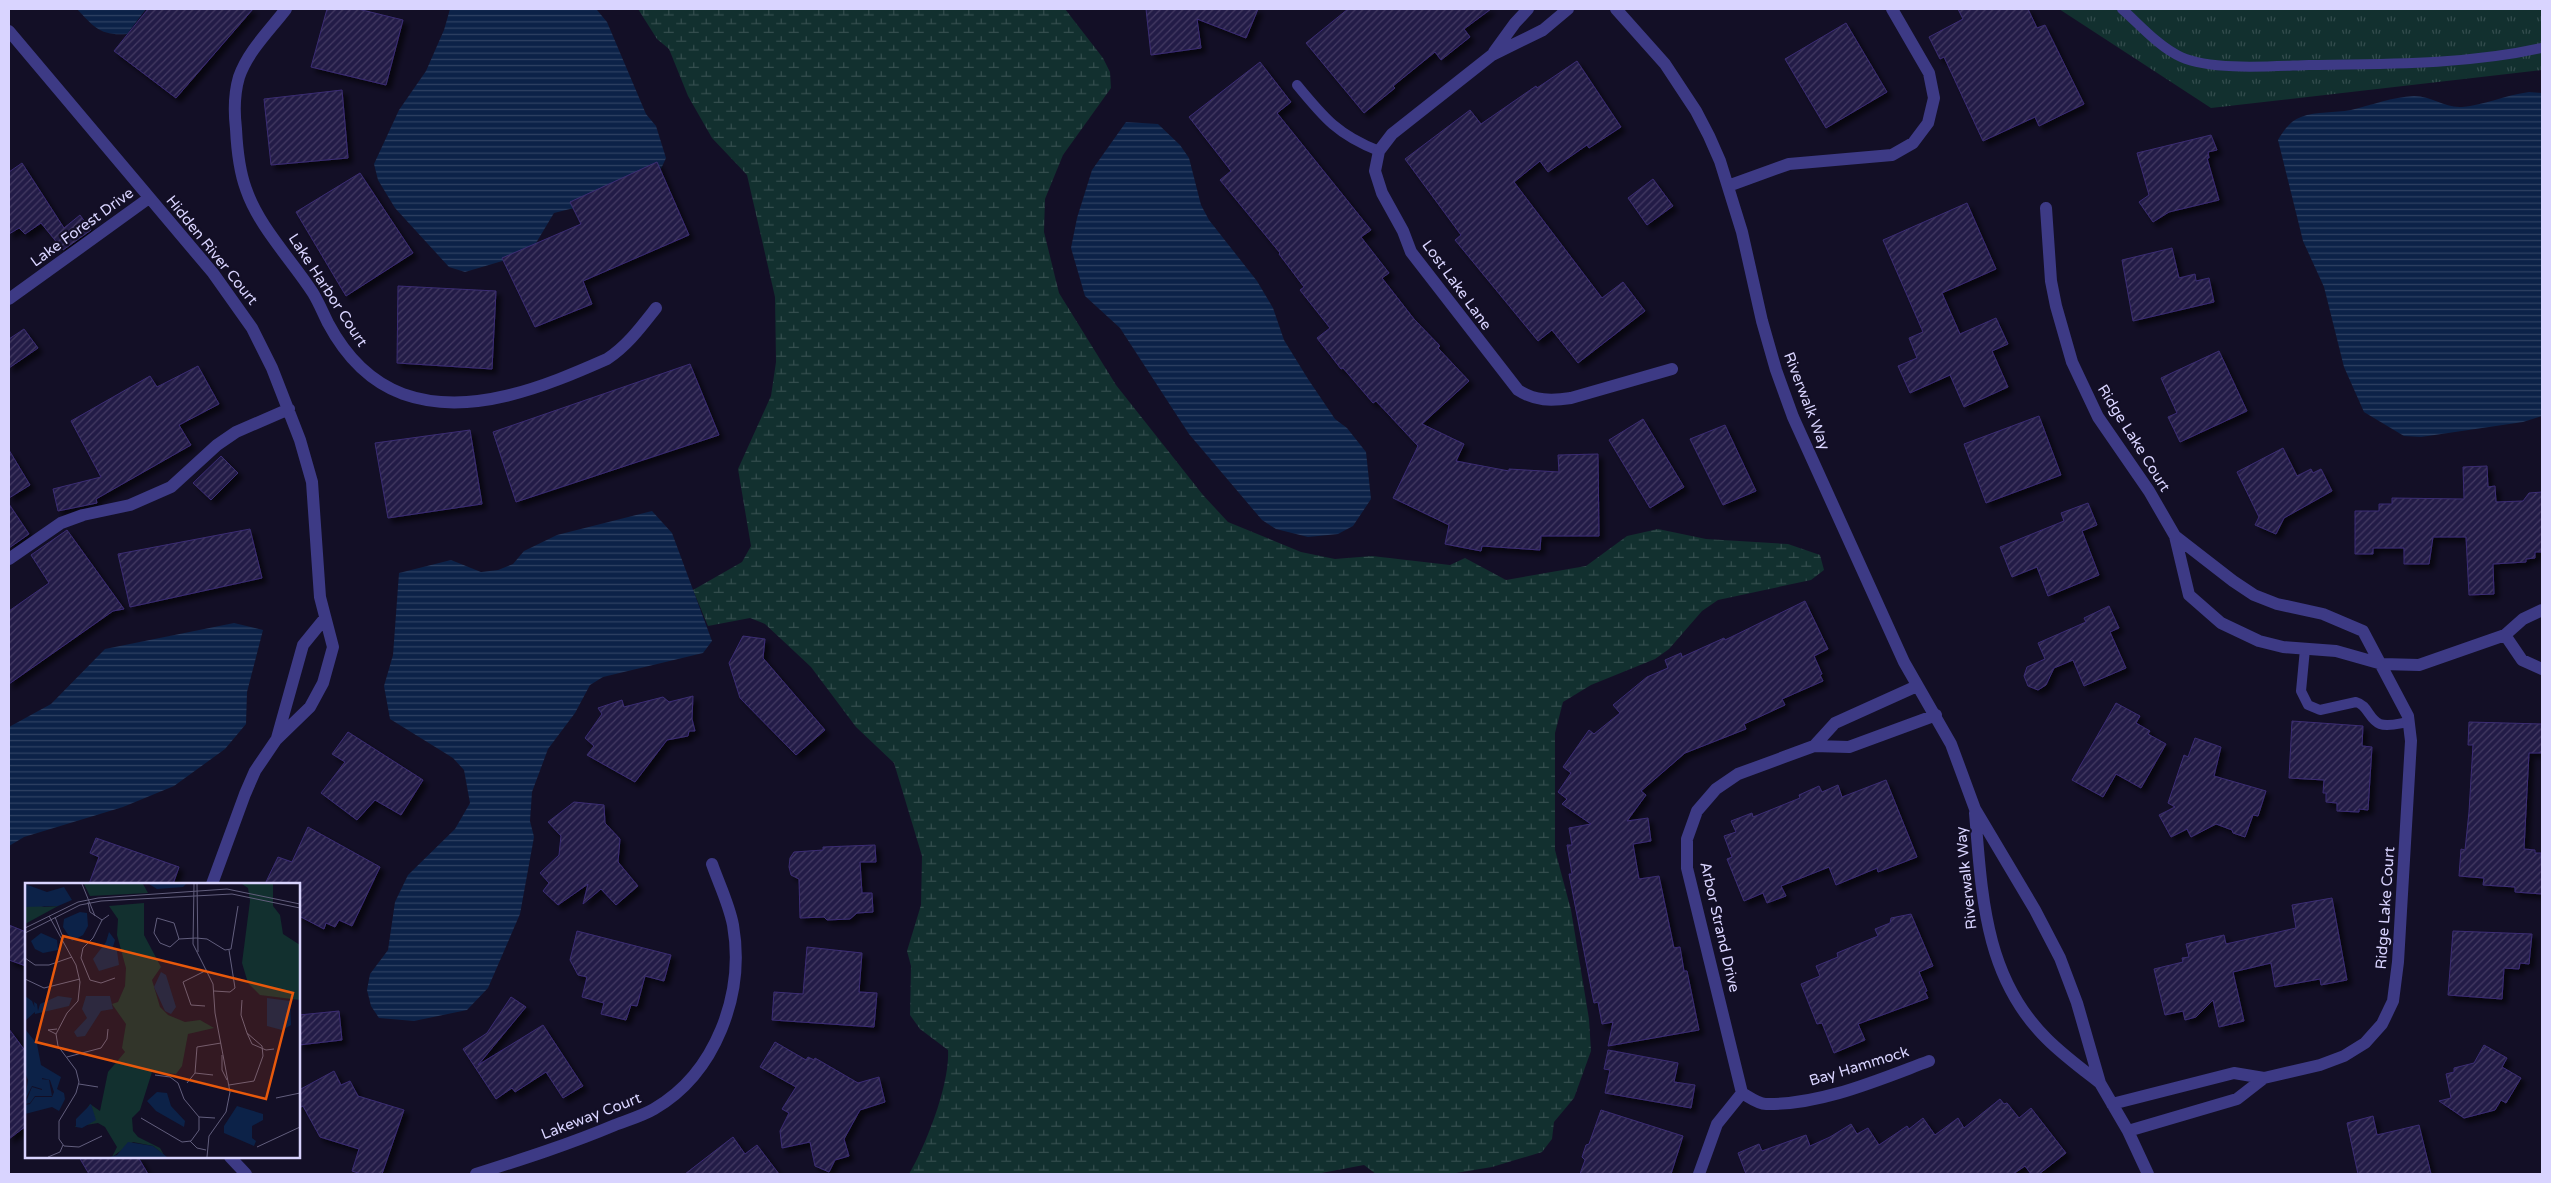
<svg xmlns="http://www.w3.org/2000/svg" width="2551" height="1183" font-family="'Varela Round',sans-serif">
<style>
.grass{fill:url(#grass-tufts)}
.wetland{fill:url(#wetland-marsh)}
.water{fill:url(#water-rules)}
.building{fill:url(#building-hatch);stroke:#3b2d73;filter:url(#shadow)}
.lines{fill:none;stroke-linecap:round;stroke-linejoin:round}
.service{stroke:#3d3a85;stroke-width:10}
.minor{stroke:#3d3a85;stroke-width:12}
.labels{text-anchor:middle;stroke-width:4.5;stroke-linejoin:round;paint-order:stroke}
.street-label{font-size:15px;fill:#d9d4ff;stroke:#130f26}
.inset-road{fill:none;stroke:#625e7d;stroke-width:1}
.view{fill:#e8590c;fill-opacity:0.15;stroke:#e8590c;stroke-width:2.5}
.inset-edge{fill:none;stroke:#d9d4ff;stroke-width:2.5}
</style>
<defs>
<pattern id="grass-tufts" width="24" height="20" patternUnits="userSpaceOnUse" patternTransform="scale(1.25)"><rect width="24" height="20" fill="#12302f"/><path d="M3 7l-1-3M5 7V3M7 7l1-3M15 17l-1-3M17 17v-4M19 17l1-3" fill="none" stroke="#344d4e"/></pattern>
<pattern id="wetland-marsh" width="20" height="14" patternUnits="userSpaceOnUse" patternTransform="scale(1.25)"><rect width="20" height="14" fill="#12302f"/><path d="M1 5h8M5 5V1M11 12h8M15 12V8" fill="none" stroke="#344d4e"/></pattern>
<pattern id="water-rules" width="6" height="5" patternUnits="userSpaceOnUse" patternTransform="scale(1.25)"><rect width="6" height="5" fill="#0c2248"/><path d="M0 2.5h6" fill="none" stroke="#2f4163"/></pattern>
<pattern id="building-hatch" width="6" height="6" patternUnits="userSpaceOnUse" patternTransform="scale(1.25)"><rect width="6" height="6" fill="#241b47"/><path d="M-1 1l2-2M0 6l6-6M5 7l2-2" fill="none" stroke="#433b63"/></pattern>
<filter id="shadow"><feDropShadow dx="4.5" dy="4.5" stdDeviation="2.5" flood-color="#0009"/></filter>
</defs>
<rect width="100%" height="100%" fill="#130f26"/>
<path class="grass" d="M2059,9H2542V70L2211,108Z"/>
<path class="wetland" d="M638,9H1065L1103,58L1110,72L1111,88L1063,155L1045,199L1044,232L1059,293L1116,385L1203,495L1228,522L1301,552L1335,559L1372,556L1450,565L1465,558L1506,580L1586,566L1627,536L1658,529L1706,539L1788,544L1820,555L1824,570L1811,580L1718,600L1702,611L1669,649L1655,659L1591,685L1563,702L1555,733V850L1571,910L1589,1019L1591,1051L1574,1098L1554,1122L1552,1139L1542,1152L1492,1167L1450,1174H1376L1364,1165L1316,1174H909C926,1145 950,1084 948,1050L920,1029L910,1015L911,966L907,951L921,905L922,856L894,763L856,727L811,667L765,624L750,618L708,626L693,590L742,562L751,546L738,469L771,396L776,362L775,297L747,175L712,138L688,96L669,49L657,39Z"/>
<path class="water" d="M77,9H146L127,34C100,36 94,27 77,9Z
M450,9L597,10L607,22L646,114L656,126L666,158L660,171L602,201L554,213L530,253L465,272L449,267L395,208L378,180L374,164L399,110L426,71L444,30Z
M2529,92L2542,93V416L2523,422L2421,437L2404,436L2364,412L2344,367L2324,287L2303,241L2278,140C2284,130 2290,121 2301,117C2317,111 2334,113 2351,110C2372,105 2392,97 2414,96C2432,96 2444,108 2462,107C2484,105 2506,95 2529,92Z
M1126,122L1158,124L1180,145L1189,158L1201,205L1209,220L1257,281L1273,308L1284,340L1308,379L1335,419L1347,428L1366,452L1371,499L1353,526L1338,534L1308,537L1276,529L1262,520L1189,434L1120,328L1085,296L1071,248L1077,218L1092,170Z
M652,511L672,533L712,641L703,653L603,677L590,685L575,713L548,749L532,792L530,821L534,837L520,914L488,988L467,1010L414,1021L379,1018L371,1006L367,990L370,974L388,950L395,902L408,875L455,829L470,803L464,770L453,758L390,719L384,686L393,655L399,573L451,560L481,572L498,570L513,564L524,551L557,535Z
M234,623L263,630L247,692L246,724L225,749L174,786L123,807L24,837L9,846V727L51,704L105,649Z"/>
<path class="building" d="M148,9H253L176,98L114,51Z
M327,9H358L403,20L386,85L311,67Z
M1146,9H1258L1246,38L1197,19L1201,48L1151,55Z
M1348,9H1491L1464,29L1470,37L1441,60L1435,52L1393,86L1395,88L1364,113L1306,43Z
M1958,9H2028L2037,28L2045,25L2084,104L2039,126L2035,117L1983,141L1944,57L1940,59L1929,37L1963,19Z
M1846,23L1887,92L1826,128L1785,59Z
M1577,61L1621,127L1589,148L1587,145L1548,172L1540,161L1514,182L1602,298L1623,282L1645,311L1578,363L1552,330L1538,341L1455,240L1461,235L1405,159L1470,110L1481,124L1536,86L1537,88Z
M1260,62L1291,102L1277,113L1371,230L1361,237L1389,273L1382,278L1414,319L1440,346L1438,348L1469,381L1422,424L1464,444L1456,461L1509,471V469L1559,472L1558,455L1598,454L1599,536H1541L1540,550L1482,546L1481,551L1445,544L1449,525L1393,498L1418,446L1376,401L1373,403L1343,368L1341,369L1317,338L1330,328L1300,290L1304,287L1279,254L1280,253L1220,180L1231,171L1189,117Z
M342,90L348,158L271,165L264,99Z
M2211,135L2217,150L2208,152L2209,158H2207L2219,200L2169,212L2153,222L2139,202L2149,195L2137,153Z
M657,162L689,235L583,281L592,304L535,327L502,258L581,224L570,202Z
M22,163L64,228L80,215L91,230L63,250L41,223L25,234L19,228L9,234V172Z
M360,173L413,253L346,296L296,212Z
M1653,179L1673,206L1647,225L1628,198Z
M1967,203L1996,269L1942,293L1960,334L1996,318L2008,344L1992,351L2008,387L1964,407L1950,375L1910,393L1898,366L1917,358L1909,338L1923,332L1883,240Z
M2172,248L2179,278L2195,274L2196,281L2209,278L2214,302L2133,321L2122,260Z
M398,286L496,291L492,369L397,363Z
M24,329L38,348L9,368V339Z
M2219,351L2247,411L2180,442L2168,417L2177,413L2161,378Z
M690,364L719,435L516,502L493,432Z
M198,366L219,404L179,425L191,445L96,499L97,503L58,511L53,489L101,477L71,421L150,376L157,387Z
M2039,416L2061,475L1986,503L1964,444Z
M1643,419L1684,487L1650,508L1609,440Z
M1725,425L1756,491L1723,505L1690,439Z
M470,430L482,504L388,518L375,443Z
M2283,448L2297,476L2311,469L2313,473L2321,469L2332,491L2284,518L2276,534L2255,525L2259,517L2237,472Z
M9,450L30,485L9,498Z
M221,456L238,473L211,500L193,483Z
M2487,466L2488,487L2495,486L2496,502L2523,501L2529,493L2542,492V552H2535V558L2526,559V562L2493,564L2494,594L2469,595L2466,537H2433L2429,564H2404V548H2373V554H2355V511H2379V504H2392V498L2464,499L2463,467Z
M2088,503L2097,525L2082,531L2099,575L2048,596L2037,567L2012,577L2000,547L2064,521L2061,513Z
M9,504L29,534L9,548Z
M250,529L262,578L130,607L118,554Z
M67,530L124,609L113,611L9,684V611L49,583L31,555Z
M1805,601L1828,649L1814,656L1822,674L1820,675L1823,681L1782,699L1785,705L1744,724L1746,729L1685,753L1641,791L1646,795L1627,821L1648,818L1651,841L1633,844L1639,879L1659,876L1674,948L1680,947L1684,971H1687L1699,1030L1608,1046L1613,1022L1602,1024L1598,1002L1594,1003L1569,874H1572L1567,845H1572L1569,828L1591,824L1562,804L1567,799L1558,792L1571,773L1563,767L1589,730L1594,734L1620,713L1613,705L1647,677L1668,668L1665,660L1681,653L1682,657L1724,638L1725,640Z
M2109,606L2119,628L2110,632L2126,668L2084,686L2073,660L2054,668L2046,685L2038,690L2028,686L2024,676L2027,667L2045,659L2038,643L2086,622L2084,618Z
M743,636L765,639L763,658L825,730L796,755L740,698L729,663Z
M693,696L692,719L695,731H689L688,736L667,740L635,782L587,755L594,746L585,738L602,714L598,708L622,700L624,707L663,697L669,702Z
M2116,703L2140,716L2136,723L2150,731L2148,734L2166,744L2141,788L2116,774L2103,797L2072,780Z
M2292,721L2363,726L2362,746L2372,747L2368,810L2359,809V812L2337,811V803L2326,802V793H2323L2324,780L2289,778Z
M2469,722L2542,724V753H2529L2524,849L2535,850V853H2541L2542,894L2515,892V887L2483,885L2484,878L2459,876L2461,849L2465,850L2469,812L2473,745H2468Z
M348,732L423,780L401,815L375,800L357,820L321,793L345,762L332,754Z
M2195,738L2221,747L2214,776L2266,791L2258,816L2253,815L2245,837L2233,833L2232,830L2216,824L2191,837L2187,829L2171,837L2159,815L2175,807L2168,803L2184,755L2188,757Z
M1886,780L1917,857L1878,872L1877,868L1836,885L1829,867L1781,886L1786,896L1767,903L1763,893L1744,901L1727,859L1732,857L1724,836L1736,832L1731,821L1752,813L1753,817L1800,798L1799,795L1819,786L1822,792L1838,785L1842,797Z
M574,802L604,805L605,823L620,839L618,862L638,886L616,905L601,889L583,904L588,884L558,905L543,891L549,883L540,873L559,855L561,836L548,822Z
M308,827L380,867L352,926L339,920L335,927L326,923L324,929L299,916V884H265L278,857L292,862Z
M96,838L179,867L173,884H89L99,857L90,853Z
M875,845L876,862H860L862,893H872L873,912L857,913L850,919L827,920L824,917L800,918L799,879L791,875L789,867L790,858L794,852L823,850V847Z
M2332,898L2347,980L2321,985L2320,979L2275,987L2271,963L2233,972L2244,1021L2219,1027L2213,1000L2196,1017L2185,1020L2183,1011L2165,1015L2154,969L2183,962L2182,958L2189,957L2186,944L2224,935L2226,944L2296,928L2292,905Z
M1911,914L1933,966L1919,972L1927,991L1925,992L1928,998L1858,1024L1865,1040L1834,1053L1822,1023L1817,1024L1801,984L1820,976L1816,966L1838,957L1837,953L1878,936L1875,929L1890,923L1891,918Z
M9,925L26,932V966L9,960Z
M577,931L671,955L664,981L645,976L637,1006L631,1005L626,1020L601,1014L604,1003L582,997L587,977L578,975L570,960Z
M2453,931L2532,934L2529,964L2520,963L2519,969L2504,968L2502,999L2448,995Z
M807,947L862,953L859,992L877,993L874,1027L772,1020L774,992L803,994Z
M511,997L526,1007L478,1065L543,1025L583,1086L563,1098L546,1072L515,1092L512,1088L496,1099L463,1049L487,1033Z
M339,1011L342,1040L299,1045V1015Z
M9,1029L26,1052V1126L9,1139Z
M775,1042L806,1060L808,1057L814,1060L815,1058L858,1083L879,1077L885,1102L860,1110L844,1139L849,1156L835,1160L829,1172L815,1166L810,1142L782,1148L780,1131L789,1113L782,1109L796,1087L760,1067Z
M2484,1045L2507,1058L2502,1067L2521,1078L2506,1103L2501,1100L2495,1110L2464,1118L2439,1101L2451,1098L2446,1074L2454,1072V1068L2474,1063Z
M1608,1050L1678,1063L1674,1082L1695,1085L1691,1108L1605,1093L1610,1070L1604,1069Z
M334,1071L341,1085L350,1081L358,1096L404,1110L382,1174H361L352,1171L359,1149L320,1137L303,1106L299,1108V1090Z
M2000,1099L2004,1104L2007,1103L2019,1118L2031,1108L2066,1153L2039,1174H2031L2025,1166L2013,1174H1746L1738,1153L1759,1144L1762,1151L1806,1135L1810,1146L1830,1137L1851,1124L1857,1134L1868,1128L1879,1145L1907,1126L1909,1129L1923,1118L1935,1135L1958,1118L1964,1128Z
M1601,1110L1683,1136L1671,1174H1580L1585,1160L1582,1157L1586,1145L1589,1144Z
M2373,1116L2377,1135L2419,1125L2431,1174H2358L2347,1123Z
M733,1137L745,1154L757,1145L779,1174H685Z
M79,1157H138L148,1174H89Z"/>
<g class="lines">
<path class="service" d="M2122,9C2140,25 2159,47 2181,57C2212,71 2274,66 2309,65C2387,64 2465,65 2542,48
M1297,85C1324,118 1338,135 1379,151
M2305,649L2301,691L2308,705L2320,710L2356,702C2368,705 2369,720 2380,724C2389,727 2400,723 2409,722"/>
<path class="minor" d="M286,9C270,30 248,51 239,77C234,94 234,112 236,129C237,149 239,170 246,189C259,227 291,259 313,293C319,303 323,313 328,323C345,355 368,381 403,394C470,418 546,386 607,359C627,346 641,327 656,308
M1568,9L1543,30L1492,55L1392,134L1379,151L1375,171L1382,193L1403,231L1411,252L1518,390C1535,401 1551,401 1571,398L1672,369
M1616,9L1665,64L1696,111L1709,136L1720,161L1742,232L1762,321L1776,370L1793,417L1904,662L1951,744L1975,809L2035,910L2060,958L2077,1003L2100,1083L2128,1131L2148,1174
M9,31L213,273L252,328L272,368L300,440L312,482L320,597L333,647L323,683L310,707L276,740L255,771L245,794L212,884
M1494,52L1515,23L1528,9
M1728,186L1789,164L1892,155L1913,143L1928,123L1934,98L1929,73L1892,9
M2046,208L2051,281L2056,306L2072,362L2098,417L2149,491L2175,536L2233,581L2254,595L2277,604L2323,614L2363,631L2408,716L2411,741L2398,962L2393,1001L2382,1024L2365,1043L2344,1056L2320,1065L2264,1078L2234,1073L2112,1104
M9,299L149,198
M2175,536L2189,595L2221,623L2259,641L2283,647L2336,651L2382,664L2419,665L2505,635
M9,559L61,523L83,515L130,505L171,487L217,445L236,432L289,409
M2542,610L2523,619L2505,635L2522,660L2542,669
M277,738L303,645L325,618
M1814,746L1835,723L1917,686
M1975,813C1982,895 1984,977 2047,1039C2063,1055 2082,1069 2100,1083
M1742,1093C1749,1097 1758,1104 1766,1104C1821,1105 1878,1080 1929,1061
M2128,1131L2237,1099L2264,1078
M230,1157L246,1174
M476,1174C523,1159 570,1144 615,1125C628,1120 642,1116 654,1109C716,1073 745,994 733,925C729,904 719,884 712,864
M1699,1174L1717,1124L1742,1093L1687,868V839L1697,811L1716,789L1738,774L1814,746L1849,747L1936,715"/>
</g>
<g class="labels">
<g class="street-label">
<text transform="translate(82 227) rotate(-36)" y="5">Lake Forest Drive</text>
<text transform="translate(212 250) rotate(51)" y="5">Hidden River Court</text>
<text transform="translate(1457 285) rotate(54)" y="5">Lost Lake Lane</text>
<text transform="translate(328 290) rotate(57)" y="5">Lake Harbor Court</text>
<text transform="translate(1807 401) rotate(69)" y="5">Riverwalk Way</text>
<text transform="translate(2134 438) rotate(58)" y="5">Ridge Lake Court</text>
<text transform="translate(1966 878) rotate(-96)" y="5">Riverwalk Way</text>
<text transform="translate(2385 908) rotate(-86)" y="5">Ridge Lake Court</text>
<text transform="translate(1720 927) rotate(77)" y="5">Arbor Strand Drive</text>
<text transform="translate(1859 1066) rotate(-17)" y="5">Bay Hammock</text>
<text transform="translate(591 1116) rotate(-21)" y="5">Lakeway Court</text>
</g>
</g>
<g transform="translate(25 883)">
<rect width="275" height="275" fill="#130f26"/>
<path d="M217,1H248V23L255,32L258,51L275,62V117L235,112L223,100L217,80L225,18L223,5Z" fill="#12302f"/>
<path d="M59,1H118L123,10L65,13ZM119,20V52L136,84L127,97L135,124L143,132L160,139L175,137L189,145L163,151L157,183L151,191L127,189L115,227L107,235L108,248L113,254L135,265L139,272L128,263L108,259L87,274L92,264L80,244L73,240L50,244L65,221L75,228L83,189L100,169L97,165L101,141L87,121L93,119L100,103L101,85L92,52L93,36L84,23ZM10,21L19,24L33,23L0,41V24Z" fill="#12302f"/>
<path d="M0,1L22,9L39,4L47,17L33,23L0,24ZM124,1H161L158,4L132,6ZM55,29L62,30L63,43L58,52L47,58L38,44L39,36ZM84,49L90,57L88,64L92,68L94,82L74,88L68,76L81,59ZM16,50L32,57L33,67L18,70L10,66L6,58ZM136,89L141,92L151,124L146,131L140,128L129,104ZM0,113L7,118L11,128L0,138ZM33,113L47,115L44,123L10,131L9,119L12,121L13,128L15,121ZM61,113H85L88,126L76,128L60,153L52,154L49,149L62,135L57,126ZM242,115L265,118L266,142L257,147L242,143ZM0,146L12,161L16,182L36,194L32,206L39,210L40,216L34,228L27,224L0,231V222L5,221L10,214H27L29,209L25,197L17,195V206L7,203L0,217L3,197L0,190ZM16,196L24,197L27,213H10L5,220L0,221L7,204L17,207ZM132,209L142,210L146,223L160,238L159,244L131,228L122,218ZM66,221L71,237L57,245L51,244V236ZM212,223L238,231V237L227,243V255L231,258L229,263L199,250V243ZM103,259L128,263L142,274H85L92,272Z" fill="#0c2248"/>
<path class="inset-road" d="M57,1L70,33M169,1L168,61L188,101L190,130L205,209L201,229L184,253L182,274M172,1L173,69M63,19L65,29L77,37M84,32L77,37L68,55L58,65L56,75L65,97L76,100L90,95M24,33L51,82L55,99L53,118L42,130L31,151L33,163L51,187L54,199L51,210L34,238V256L39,263L54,264L77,253M30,34L37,52M0,45L53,19L73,15L202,6L275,21M0,50L55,22L76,18L207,11L275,25M145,64L154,56L171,55L182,56L200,67L206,66L213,23M145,64L135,60L129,50L132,35L149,40L154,56M0,75L10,82H24L47,74M0,96L19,105L55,96M189,108L205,109L210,105L204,67M180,123L166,122L158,99L182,87M222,150L227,161L241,167L249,166M31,151L23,147L32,146M197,172V187L202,197M42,174L76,165L82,156L83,146M170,190L188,192M162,200L170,190L172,164L196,160M54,201L73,204M204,202L229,198L238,173L237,163L222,150L216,132L217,117M251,215L275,210M174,234L190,235M116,235L157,259L166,258L174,247V234L159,216L153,200L145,194L130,192M165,258L172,265L181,267M232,264L275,244M23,274L35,269L38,262"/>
<path class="view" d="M38,53L268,110L241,216L11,159Z"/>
<rect width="275" height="275" class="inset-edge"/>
</g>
<rect width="2551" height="1183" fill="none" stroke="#d9d4ff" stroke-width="20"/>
</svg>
